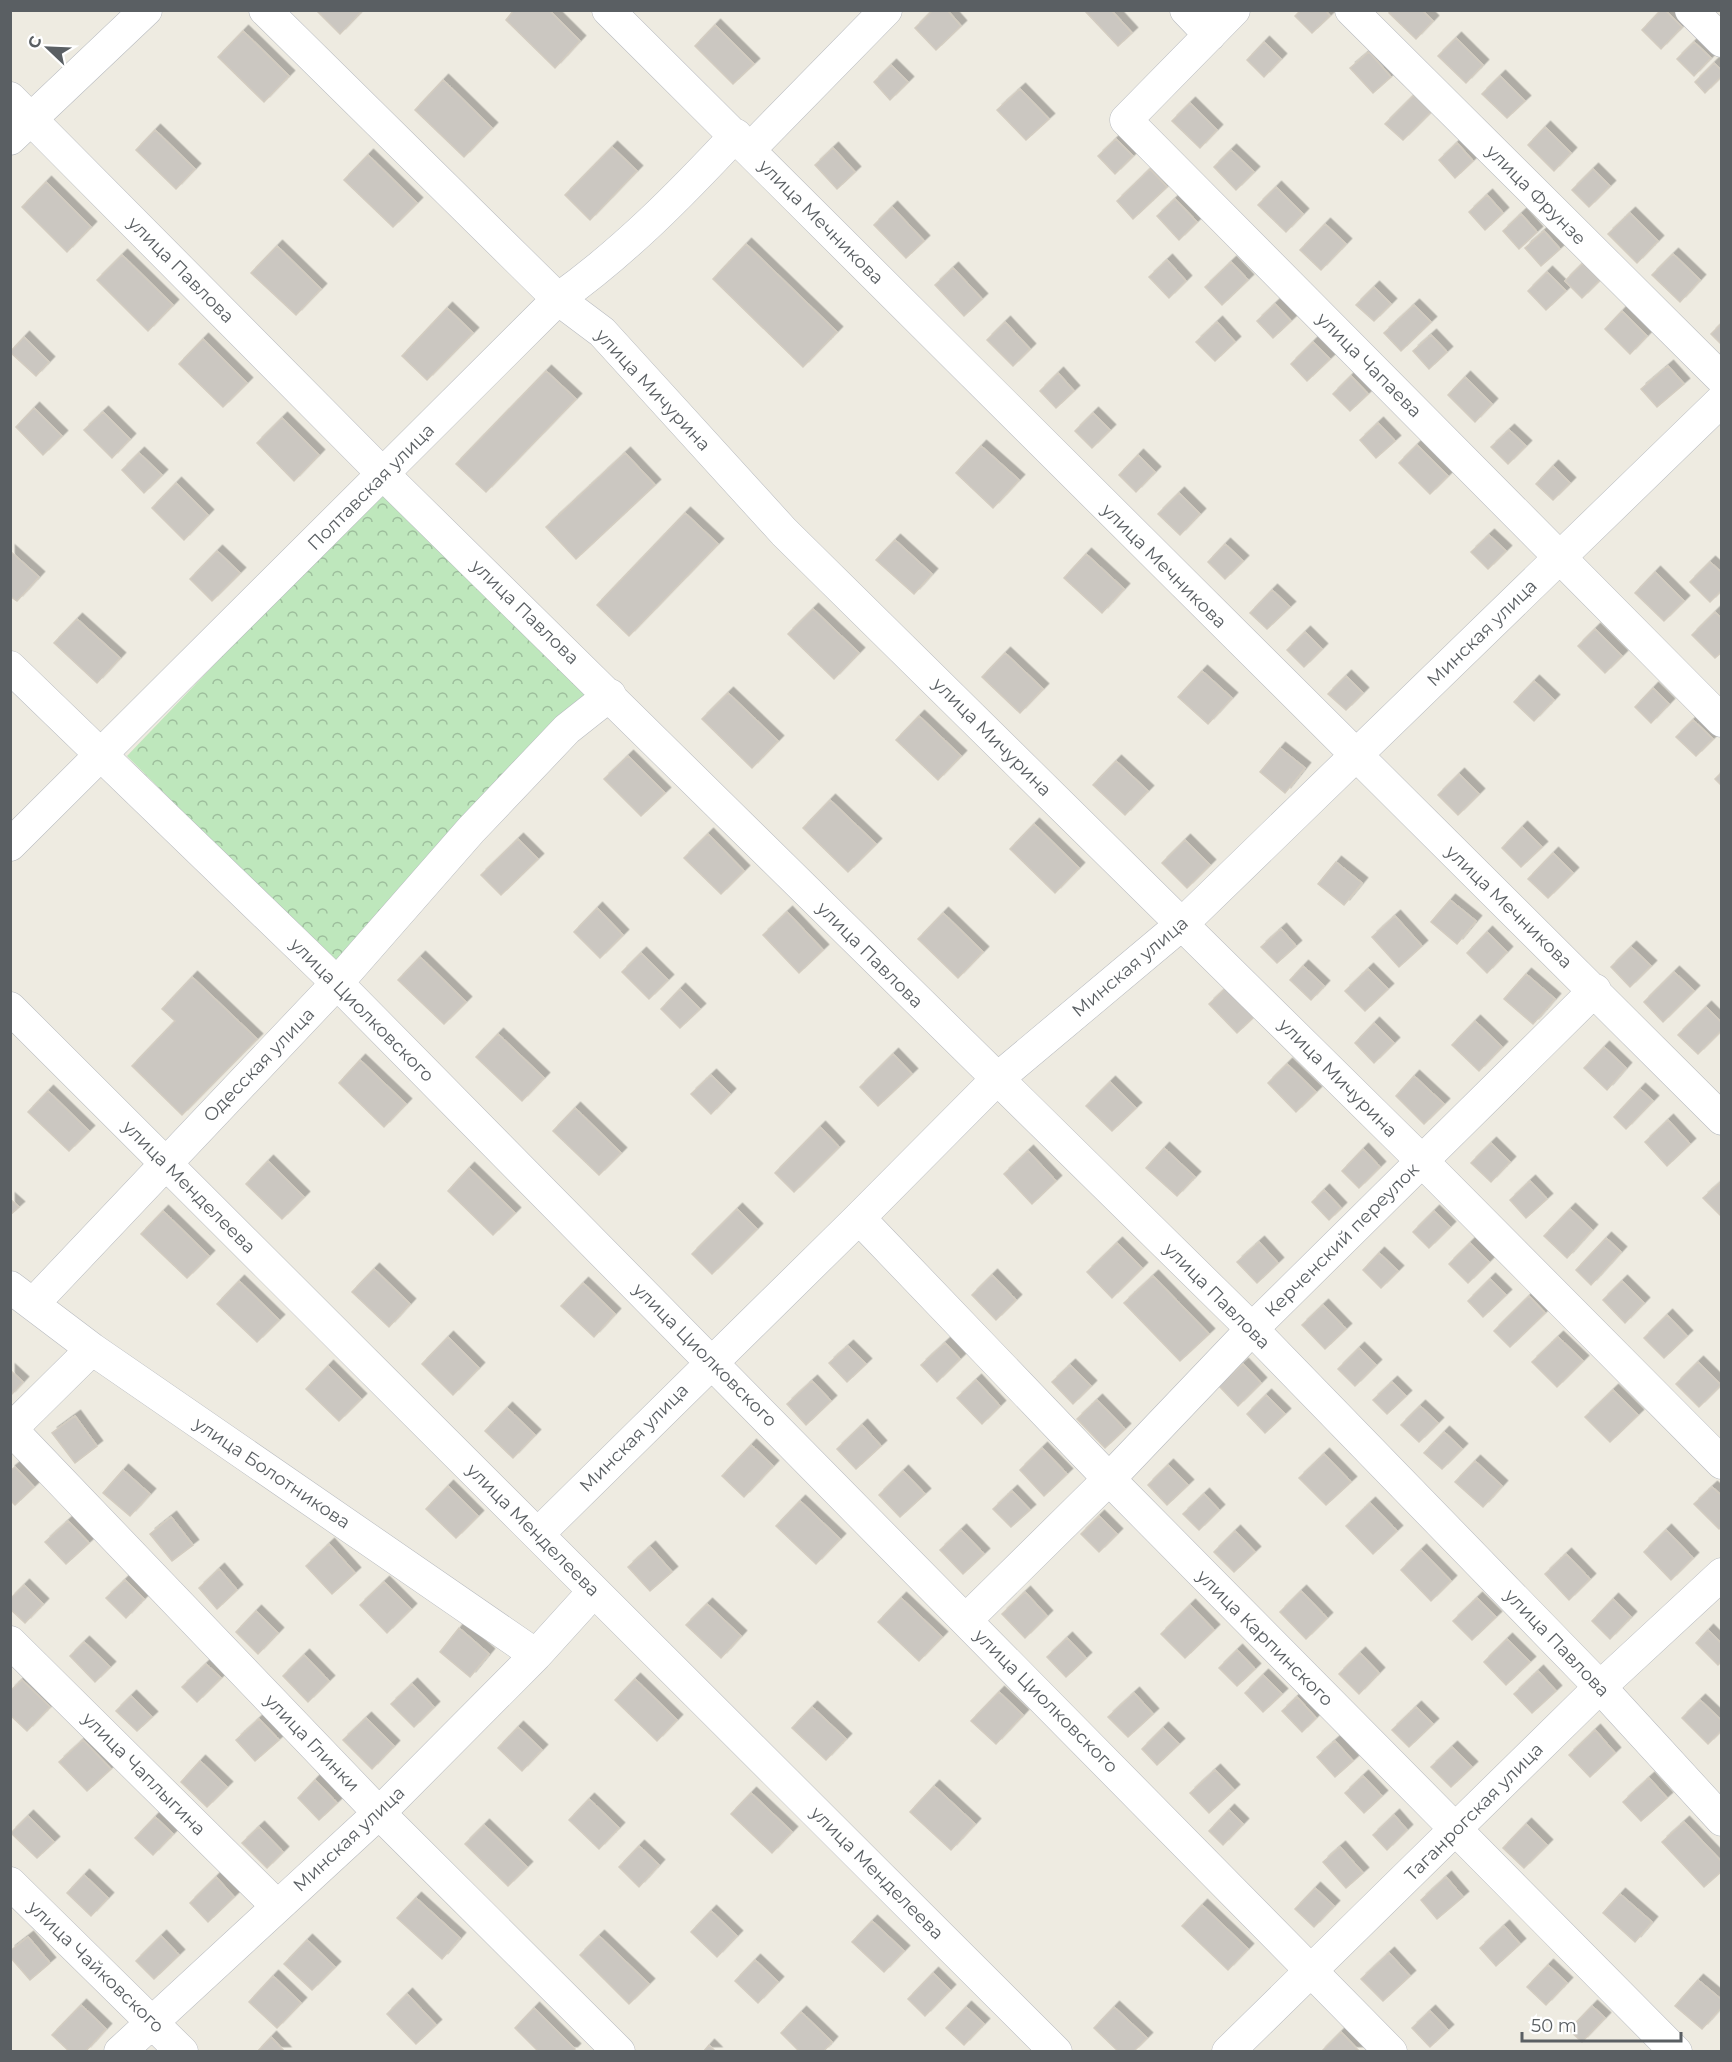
<svg xmlns="http://www.w3.org/2000/svg" width="1732" height="2062" font-family="Montserrat,sans-serif">
<style>
.forest{fill:url(#forest-crowns)}
.building{fill:#cbc7c1;stroke:#d3ccc0;stroke-width:1.5;filter:url(#shadow)}
.lines{fill:none;stroke-linecap:round;stroke-linejoin:round}
.minor-casing{stroke:#b7babf;stroke-width:33}
.minor{stroke:#fff;stroke-width:32}
.labels{text-anchor:middle;stroke-width:5;stroke-linejoin:round;paint-order:stroke}
.street-label{font-size:18px;fill:#5a5f63;stroke:#fff}
</style>
<defs>
<pattern id="forest-crowns" width="20" height="18" patternUnits="userSpaceOnUse" patternTransform="scale(1.5)"><rect width="20" height="18" fill="#bee7bc"/><path d="M2 6a3 3 0 1 1 6 0M12 15a3 3 0 1 1 6 0" fill="none" stroke="#9dbe9c"/></pattern>
<filter id="shadow"><feDropShadow dx="5.5" dy="-5.5" stdDeviation="0" flood-color="#0004"/></filter>
</defs>
<rect width="100%" height="100%" fill="#eeebe1"/>
<path class="forest" d="M381,490L587,693L338,967L127,756Z"/>
<path class="building" d="M316,10H363L340,34Z
M514,10H549L580,41L555,68L506,20Z
M933,10H947L961,26L936,50L915,28Z
M1087,10H1111L1132,33L1118,46L1086,12Z
M1301,10H1325L1330,16L1312,33L1295,16Z
M1391,10H1422L1433,21L1416,39L1389,13Z
M1661,10H1665L1682,27L1661,49L1642,30Z
M715,25L754,64L733,84L695,46Z
M243,31L289,76L264,102L218,57Z
M1456,38L1483,65L1466,83L1438,56Z
M1264,42L1281,59L1264,77L1247,60Z
M1694,42L1711,58L1694,76L1677,59Z
M1369,52L1391,77L1373,93L1350,68Z
M1714,63L1722,71V76L1705,93L1695,82Z
M891,65L908,82L890,100L874,82Z
M1500,76L1525,101L1507,118L1482,94Z
M443,80L492,128L464,157L415,110Z
M1020,89L1049,119L1026,140L997,110Z
M1414,95L1431,112L1403,140L1385,124Z
M1190,103L1217,130L1200,148L1172,121Z
M1545,127L1571,153L1554,171L1528,145Z
M155,130L195,169L176,189L136,150Z
M1116,139L1133,156L1115,174L1098,156Z
M1457,143L1473,161L1455,178L1439,160Z
M612,147L637,171L590,220L565,195Z
M833,148L855,172L837,189L815,165Z
M1231,150L1254,172L1236,190L1214,167Z
M368,155L417,203L393,227L344,180Z
M1150,169L1167,187L1133,219L1117,201Z
M1593,169L1610,186L1589,207L1572,190Z
M46,182L91,227L67,252L22,207Z
M1276,187L1303,214L1286,232L1258,205Z
M1487,195L1503,213L1485,230L1469,212Z
M1175,199L1197,222L1179,240L1157,216Z
M892,207L924,241L906,258L874,225Z
M1630,213L1658,241L1637,263L1608,234Z
M1521,214L1537,232L1519,249L1503,231Z
M1325,224L1346,244L1321,270L1300,250Z
M1544,231L1560,249L1541,266L1525,248Z
M746,244L837,332L803,367L713,279Z
M277,246L321,289L296,315L251,273Z
M1673,254L1700,280L1680,302L1652,275Z
M122,255L173,305L148,331L97,280Z
M1167,260L1186,281L1169,298L1149,277Z
M1231,262L1248,280L1222,305L1205,287Z
M1583,263L1600,280L1582,298L1565,281Z
M953,268L982,299L964,316L935,285Z
M1547,272L1566,291L1546,310L1528,291Z
M1374,287L1391,304L1374,321L1356,305Z
M1275,304L1291,321L1273,338L1257,321Z
M1414,305L1431,322L1401,351L1384,333Z
M447,308L473,333L427,380L402,356Z
M1622,311L1647,336L1630,354L1605,329Z
M1005,322L1030,349L1013,366L987,340Z
M1217,322L1235,342L1215,361L1196,342Z
M1722,323V345L1711,334Z
M1431,335L1447,352L1429,369L1413,351Z
M24,337L49,362L36,376L10,352Z
M203,339L247,383L223,407L179,364Z
M1313,342L1330,359L1307,381L1291,364Z
M1668,366L1684,384L1657,407L1641,389Z
M546,371L576,399L486,492L456,464Z
M1058,373L1074,391L1056,408L1040,391Z
M1351,376L1368,394L1350,411L1333,394Z
M1465,377L1492,404L1475,422L1448,395Z
M34,408L62,436L43,455L16,427Z
M103,412L130,439L112,458L84,430Z
M1093,413L1110,430L1092,448L1075,431Z
M282,418L319,455L294,481L257,443Z
M1378,423L1395,441L1376,458L1360,440Z
M1509,430L1526,446L1508,464L1491,447Z
M1417,445L1448,476L1430,494L1399,463Z
M981,446L1019,480L993,508L956,473Z
M139,453L162,475L144,493L122,470Z
M625,453L655,485L576,559L546,527Z
M1138,455L1155,472L1136,492L1119,475Z
M1553,466L1570,483L1553,500L1536,484Z
M176,483L208,515L184,540L152,508Z
M1179,493L1200,514L1180,535L1158,514Z
M685,513L718,544L629,636L597,605Z
M1489,535L1506,551L1488,569L1471,552Z
M895,540L932,574L914,594L876,560Z
M1225,544L1243,561L1225,579L1208,562Z
M10,551L39,577L17,601L10,596Z
M217,551L240,573L212,601L190,579Z
M1086,554L1124,589L1102,613L1064,578Z
M1710,562L1722,573V590L1710,602L1690,582Z
M1655,572L1684,601L1664,621L1635,593Z
M1272,590L1290,607L1267,629L1250,613Z
M813,609L859,653L834,679L788,634Z
M1715,612L1722,619V652L1715,658L1692,635Z
M77,619L120,658L97,683L54,643Z
M1595,629L1622,656L1605,673L1578,646Z
M1305,632L1322,649L1304,667L1287,650Z
M1005,653L1043,689L1020,713L982,677Z
M1202,671L1232,698L1208,724L1178,697Z
M1346,676L1363,693L1346,710L1328,694Z
M1534,681L1554,700L1534,721L1514,702Z
M1653,688L1669,704L1651,723L1635,707Z
M728,693L778,741L752,768L702,719Z
M919,716L961,756L938,780L896,740Z
M1693,720L1713,739L1696,756L1676,737Z
M1280,748L1305,768L1285,793L1260,772Z
M628,756L665,793L641,816L604,779Z
M1116,761L1148,791L1125,815L1093,785Z
M1722,772V786L1715,779Z
M1459,774L1479,794L1458,815L1438,795Z
M830,800L876,844L848,872L803,828Z
M1034,824L1079,868L1055,893L1010,849Z
M1522,827L1542,847L1521,867L1502,848Z
M708,834L744,871L721,894L684,858Z
M518,839L538,859L501,895L481,875Z
M1185,840L1210,865L1187,888L1162,863Z
M1553,853L1573,873L1548,898L1528,879Z
M1336,862L1362,883L1344,905L1318,884Z
M1450,900L1476,921L1457,944L1431,922Z
M597,908L623,935L600,958L574,932Z
M787,912L823,950L799,973L763,935Z
M943,913L983,952L958,978L918,939Z
M1395,916L1422,946L1399,967L1372,937Z
M1281,929L1296,946L1277,963L1261,947Z
M1487,932L1507,952L1487,973L1467,953Z
M1631,947L1651,966L1630,987L1611,967Z
M641,953L668,980L649,999L622,972Z
M420,957L466,1002L444,1024L398,980Z
M1303,966L1324,986L1311,1000L1290,980Z
M1368,969L1388,989L1365,1011L1345,991Z
M1674,972L1694,991L1663,1022L1644,1002Z
M1526,974L1555,999L1533,1024L1504,999Z
M192,977L257,1039L182,1115L132,1066L175,1021L162,1009Z
M1229,985L1257,1014L1237,1033L1209,1004Z
M680,989L700,1009L680,1028L661,1009Z
M1706,1007L1722,1023V1030L1698,1054L1678,1035Z
M1475,1021L1502,1047L1479,1071L1452,1045Z
M1374,1023L1394,1043L1374,1063L1355,1043Z
M498,1034L544,1078L522,1101L476,1057Z
M1604,1047L1626,1068L1607,1090L1584,1068Z
M893,1054L912,1074L878,1106L860,1087Z
M360,1060L406,1104L384,1127L339,1083Z
M1287,1064L1316,1092L1296,1112L1268,1083Z
M711,1075L730,1094L711,1114L691,1094Z
M1414,1076L1444,1104L1424,1124L1396,1096Z
M1110,1082L1136,1108L1112,1131L1086,1106Z
M1640,1089L1653,1101L1626,1129L1614,1117Z
M48,1091L89,1131L69,1151L28,1112Z
M575,1108L621,1153L599,1175L553,1131Z
M1668,1120L1690,1144L1667,1166L1645,1142Z
M820,1127L839,1147L794,1192L775,1173Z
M1491,1143L1510,1162L1491,1182L1471,1163Z
M1164,1148L1195,1177L1177,1196L1146,1168Z
M1363,1149L1380,1167L1359,1188L1342,1171Z
M1028,1151L1056,1181L1032,1204L1004,1174Z
M268,1161L304,1197L282,1219L246,1184Z
M469,1168L515,1213L493,1235L448,1191Z
M1530,1181L1547,1199L1526,1218L1510,1200Z
M1722,1181V1217L1703,1198Z
M1324,1190L1341,1208L1329,1220L1312,1202Z
M10,1199L19,1207L10,1215Z
M737,1209L757,1229L712,1274L692,1254Z
M1570,1209L1592,1230L1567,1258L1544,1236Z
M163,1211L209,1256L187,1278L141,1234Z
M1434,1211L1450,1227L1429,1248L1413,1232Z
M1606,1238L1621,1252L1591,1285L1576,1270Z
M1259,1242L1278,1263L1257,1283L1237,1262Z
M1117,1243L1142,1268L1112,1298L1087,1272Z
M1470,1243L1489,1262L1468,1283L1449,1264Z
M1379,1253L1398,1271L1381,1288L1363,1270Z
M374,1269L410,1304L389,1327L352,1292Z
M992,1275L1016,1300L996,1320L972,1295Z
M1153,1276L1209,1334L1180,1361L1124,1303Z
M1490,1279L1506,1295L1483,1317L1468,1301Z
M239,1281L279,1320L257,1342L217,1304Z
M1622,1281L1644,1303L1625,1323L1603,1300Z
M583,1283L615,1314L594,1337L561,1306Z
M1529,1296L1545,1313L1510,1347L1494,1331Z
M1323,1305L1346,1329L1325,1349L1302,1325Z
M1667,1315L1687,1336L1664,1358L1644,1338Z
M448,1337L479,1368L453,1395L422,1364Z
M1558,1337L1583,1361L1557,1387L1532,1362Z
M945,1343L960,1359L937,1382L921,1365Z
M848,1346L866,1364L847,1382L829,1363Z
M1359,1348L1376,1365L1355,1386L1338,1369Z
M1698,1362L1721,1385L1699,1407L1676,1384Z
M1243,1364L1261,1383L1238,1406L1219,1386Z
M1070,1365L1091,1386L1073,1404L1052,1382Z
M328,1366L361,1399L339,1421L306,1389Z
M10,1370L23,1382L10,1396Z
M976,1380L1000,1406L982,1424L957,1398Z
M812,1381L831,1401L806,1425L787,1404Z
M1392,1382L1406,1396L1387,1414L1373,1400Z
M1613,1390L1638,1415L1610,1442L1585,1417Z
M1266,1395L1285,1414L1265,1433L1247,1414Z
M1097,1400L1125,1429L1105,1448L1077,1419Z
M1420,1406L1438,1423L1419,1442L1401,1425Z
M507,1408L535,1435L513,1458L485,1431Z
M75,1416L97,1446L75,1463L52,1433Z
M862,1425L881,1446L856,1469L837,1449Z
M1444,1432L1462,1449L1442,1469L1424,1453Z
M751,1445L773,1466L744,1497L722,1476Z
M1042,1448L1067,1474L1044,1496L1020,1470Z
M1324,1454L1351,1482L1326,1505L1299,1478Z
M1475,1461L1502,1486L1483,1507L1455,1482Z
M1168,1465L1188,1485L1167,1505L1148,1485Z
M15,1467L34,1487L15,1505L10,1500V1471Z
M123,1470L150,1494L130,1516L103,1493Z
M903,1471L925,1494L900,1517L879,1495Z
M448,1486L478,1516L456,1538L426,1509Z
M1712,1487L1722,1496V1526L1719,1529L1694,1504Z
M1012,1491L1030,1510L1011,1527L993,1509Z
M1204,1494L1219,1510L1199,1530L1183,1514Z
M800,1501L840,1539L816,1564L776,1526Z
M1370,1503L1397,1531L1373,1554L1346,1526Z
M1099,1516L1117,1534L1099,1552L1081,1534Z
M171,1517L193,1545L172,1561L150,1534Z
M68,1521L89,1543L66,1564L45,1542Z
M961,1530L984,1554L963,1574L940,1550Z
M1666,1530L1693,1558L1671,1580L1644,1552Z
M1235,1531L1255,1552L1234,1572L1214,1552Z
M329,1544L355,1573L332,1594L306,1566Z
M650,1547L672,1572L650,1591L628,1567Z
M1421,1550L1451,1581L1431,1601L1401,1570Z
M1566,1554L1590,1579L1569,1600L1545,1574Z
M219,1569L237,1590L217,1609L199,1588Z
M125,1580L144,1599L126,1618L106,1598Z
M384,1582L411,1609L387,1633L360,1605Z
M24,1585L43,1604L25,1623L10,1609V1599Z
M1301,1591L1327,1618L1306,1639L1280,1612Z
M1025,1592L1047,1616L1025,1638L1002,1614Z
M901,1598L942,1637L919,1661L878,1622Z
M1477,1598L1496,1617L1472,1640L1453,1621Z
M1613,1599L1631,1617L1610,1639L1592,1621Z
M707,1604L741,1636L721,1658L686,1625Z
M1190,1605L1214,1630L1185,1658L1161,1634Z
M256,1611L278,1633L258,1654L236,1632Z
M459,1628L489,1654L470,1677L440,1652Z
M1708,1630L1722,1644V1661L1718,1665L1696,1643Z
M1067,1638L1086,1658L1066,1677L1047,1657Z
M1507,1639L1530,1662L1506,1685L1484,1662Z
M84,1642L110,1667L95,1682L70,1656Z
M1237,1650L1255,1669L1237,1686L1219,1668Z
M1360,1653L1379,1673L1359,1694L1339,1674Z
M304,1655L329,1681L308,1702L283,1676Z
M206,1664L221,1678L197,1702L182,1687Z
M1538,1671L1556,1691L1532,1713L1514,1694Z
M1263,1675L1282,1694L1263,1712L1245,1693Z
M635,1679L677,1720L657,1741L615,1700Z
M22,1680L50,1707L27,1731L10,1715V1691Z
M412,1684L434,1707L414,1727L391,1704Z
M999,1692L1023,1715L996,1744L971,1721Z
M1134,1693L1153,1714L1128,1737L1108,1717Z
M131,1696L152,1717L137,1731L116,1711Z
M1297,1697L1316,1718L1302,1732L1282,1711Z
M1700,1700L1722,1721V1730L1708,1744L1682,1718Z
M812,1707L846,1739L826,1760L792,1728Z
M1416,1707L1433,1724L1409,1747L1392,1730Z
M366,1718L394,1746L372,1769L343,1740Z
M259,1719L279,1740L255,1761L236,1740Z
M518,1727L542,1750L522,1771L498,1748Z
M1163,1728L1179,1744L1157,1765L1142,1749Z
M1595,1730L1615,1753L1590,1777L1569,1755Z
M83,1740L111,1769L87,1791L59,1762Z
M1335,1741L1353,1761L1335,1777L1317,1757Z
M1452,1747L1472,1767L1451,1787L1431,1767Z
M200,1761L227,1787L207,1807L181,1782Z
M1215,1770L1234,1790L1209,1813L1190,1793Z
M1363,1776L1382,1796L1364,1813L1345,1793Z
M1649,1778L1667,1798L1641,1821L1623,1802Z
M315,1780L337,1803L319,1820L298,1798Z
M934,1786L975,1824L951,1850L910,1812Z
M751,1793L792,1832L772,1853L731,1814Z
M589,1799L619,1828L599,1849L569,1820Z
M1229,1810L1243,1824L1223,1845L1209,1831Z
M1394,1815L1407,1830L1387,1850L1373,1835Z
M28,1816L54,1842L37,1858L11,1833Z
M155,1817L173,1834L153,1855L135,1838Z
M1684,1822L1722,1862V1871L1704,1887L1662,1842Z
M1526,1824L1547,1845L1524,1868L1503,1848Z
M484,1825L527,1867L508,1886L465,1844Z
M259,1827L283,1852L267,1868L242,1843Z
M639,1846L659,1865L639,1887L619,1867Z
M1340,1847L1363,1873L1346,1888L1323,1862Z
M84,1875L108,1898L91,1916L67,1893Z
M216,1877L234,1897L208,1922L190,1903Z
M1446,1877L1463,1897L1437,1919L1421,1900Z
M1315,1888L1334,1906L1314,1927L1295,1909Z
M1620,1894L1652,1922L1635,1942L1603,1913Z
M416,1898L460,1938L442,1959L397,1918Z
M1202,1905L1248,1949L1228,1970L1182,1926Z
M711,1911L737,1936L717,1957L691,1932Z
M872,1921L904,1951L884,1972L852,1942Z
M1504,1926L1520,1944L1496,1966L1480,1948Z
M161,1936L179,1955L154,1979L136,1961Z
M599,1936L649,1984L629,2004L580,1955Z
M28,1937L50,1963L30,1980L10,1957V1951Z
M307,1940L335,1967L312,1990L284,1964Z
M1389,1953L1410,1976L1383,2001L1361,1979Z
M755,1960L778,1982L758,2003L735,1981Z
M1548,1965L1567,1983L1546,2005L1527,1987Z
M933,1973L950,1990L925,2016L908,1999Z
M273,1976L301,2003L277,2028L249,2002Z
M1698,1980L1722,2000V2007L1702,2029L1675,2006Z
M407,1994L436,2025L416,2044L387,2014Z
M81,2005L106,2029L85,2052H70L52,2035Z
M1592,2006L1605,2018L1582,2042L1569,2030Z
M966,2007L984,2024L964,2045L946,2028Z
M1114,2007L1147,2038L1133,2052H1119L1094,2028Z
M534,2008L575,2049L572,2052H539L515,2028Z
M1430,2011L1448,2030L1430,2047L1412,2028Z
M801,2012L832,2042L823,2052H800L781,2033Z
M1341,2032L1360,2052H1321Z
M271,2037L285,2052H257Z
M709,2045L716,2052H703Z"/>
<g class="lines">
<g class="minor-casing">
<path id="minor" d="M265,10L558,299L602,332L784,532L1421,1160L1722,1463
M608,10L1722,1119
M1186,10L1210,35
M1234,10L1126,120L1722,721
M1351,10L1722,379
M1691,10L1722,41
M10,98L383,474L1252,1329L1600,1687L1722,1820
M10,139L146,10
M749,150L886,10
M10,667L337,983L1391,2052
M10,845L558,299C624,252 681,194 736,135
M10,1008L1056,2052
M859,1218L1109,1479L1676,2052
M10,1287L92,1349L536,1655
M33,1304L337,983L471,830L567,729L610,695
M11,1429L379,1813L619,2052
M10,1430L92,1349
M538,1534L859,1218L996,1080L1182,924L1722,400
M966,1620L1109,1479L1252,1329L1595,990
M10,1642L277,1906
M10,1883L182,2052
M120,2052L379,1813L536,1655L594,1591
M1228,2052L1600,1687L1722,1574"/>
</g>
<use href="#minor" class="minor"/>
</g>
<g class="labels">
<g class="street-label">
<text transform="translate(1536 195) rotate(45)" y="6">улица Фрунзе</text>
<text transform="translate(821 222) rotate(45)" y="6">улица Мечникова</text>
<text transform="translate(181 270) rotate(45)" y="6">улица Павлова</text>
<text transform="translate(1369 365) rotate(45)" y="6">улица Чапаева</text>
<text transform="translate(653 390) rotate(47)" y="6">улица Мичурина</text>
<text transform="translate(371 487) rotate(-45)" y="6">Полтавская улица</text>
<text transform="translate(1164 566) rotate(45)" y="6">улица Мечникова</text>
<text transform="translate(525 612) rotate(44)" y="6">улица Павлова</text>
<text transform="translate(1482 633) rotate(-44)" y="6">Минская улица</text>
<text transform="translate(992 737) rotate(45)" y="6">улица Мичурина</text>
<text transform="translate(1509 907) rotate(44)" y="6">улица Мечникова</text>
<text transform="translate(870 955) rotate(45)" y="6">улица Павлова</text>
<text transform="translate(1130 967) rotate(-40)" y="6">Минская улица</text>
<text transform="translate(362 1010) rotate(45)" y="6">улица Циолковского</text>
<text transform="translate(259 1065) rotate(-46)" y="6">Одесская улица</text>
<text transform="translate(1338 1078) rotate(45)" y="6">улица Мичурина</text>
<text transform="translate(189 1187) rotate(45)" y="6">улица Менделеева</text>
<text transform="translate(1342 1240) rotate(-45)" y="6">Керченский переулок</text>
<text transform="translate(1217 1296) rotate(45)" y="6">улица Павлова</text>
<text transform="translate(705 1355) rotate(45)" y="6">улица Циолковского</text>
<text transform="translate(634 1438) rotate(-45)" y="6">Минская улица</text>
<text transform="translate(272 1473) rotate(34)" y="6">улица Болотникова</text>
<text transform="translate(533 1530) rotate(45)" y="6">улица Менделеева</text>
<text transform="translate(1265 1638) rotate(45)" y="6">улица Карпинского</text>
<text transform="translate(1557 1643) rotate(46)" y="6">улица Павлова</text>
<text transform="translate(1046 1701) rotate(45)" y="6">улица Циолковского</text>
<text transform="translate(312 1743) rotate(46)" y="6">улица Глинки</text>
<text transform="translate(144 1774) rotate(45)" y="6">улица Чаплыгина</text>
<text transform="translate(1474 1812) rotate(-45)" y="6">Таганрогская улица</text>
<text transform="translate(349 1839) rotate(-43)" y="6">Минская улица</text>
<text transform="translate(877 1873) rotate(45)" y="6">улица Менделеева</text>
<text transform="translate(96 1967) rotate(44)" y="6">улица Чайковского</text>
</g>
</g>
<rect width="1732" height="2062" fill="none" stroke="#5a5f63" stroke-width="24"/>
<g transform="translate(48 48) rotate(293)" stroke="#ffffff" stroke-width="4.5" paint-order="stroke">
<path d="M0-4.5L10 22L0 15L-10 22Z" fill="#5a5f63"/>
<text y="-9" font-size="16" font-weight="bold" text-anchor="middle" fill="#5a5f63">С</text>
</g>
<path d="M1522 2032v9h159v-9" fill="none" stroke="#5a5f63" stroke-width="3"/>
<text x="1531" y="2032" font-size="18" fill="#5a5f63" stroke="#ffffff" stroke-width="4.5" paint-order="stroke">50 m</text>
</svg>
